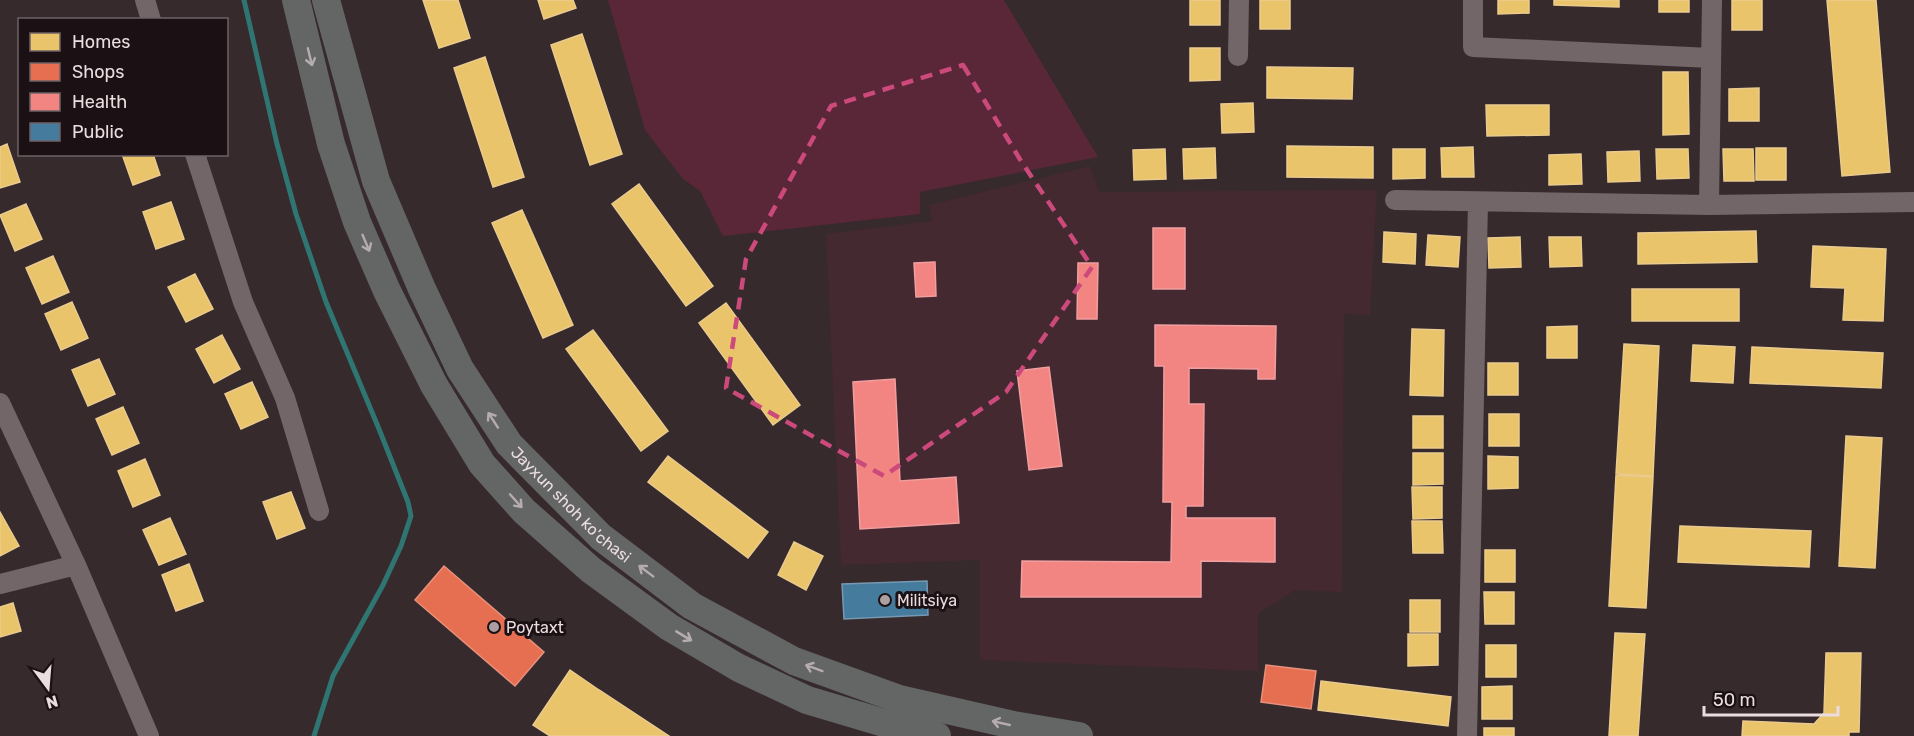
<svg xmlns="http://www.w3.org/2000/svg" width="1914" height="736" font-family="Rubik,sans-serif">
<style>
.built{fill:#442930}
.green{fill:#5a2738}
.homes{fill:#e9c46a;stroke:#eacb8d;stroke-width:1.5}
.shops{fill:#e76f51;stroke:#e8907c;stroke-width:1.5}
.health{fill:#f28482;stroke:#f09e9e;stroke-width:1.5}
.public{fill:#457b9d;stroke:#7798b1;stroke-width:1.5}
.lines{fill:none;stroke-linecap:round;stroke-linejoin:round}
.stream{stroke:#2f7673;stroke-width:5}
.minor{stroke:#726669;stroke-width:20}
.highway{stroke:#646565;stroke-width:28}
.oneway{stroke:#b5acae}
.marked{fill:none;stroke:#cc497c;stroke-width:4.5;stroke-dasharray:12 8;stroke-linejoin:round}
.poi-dot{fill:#ac9ea1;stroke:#1b1114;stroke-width:2}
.labels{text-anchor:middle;stroke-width:6;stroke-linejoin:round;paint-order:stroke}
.street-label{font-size:16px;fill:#ebdcdf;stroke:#1b1114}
.poi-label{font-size:16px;fill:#ebdcdf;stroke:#1b1114;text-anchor:start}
</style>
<rect width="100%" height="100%" fill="#362a2d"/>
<path class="built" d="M1090,166L1099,192L1377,190L1370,315L1344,314L1342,592L1295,590L1258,614V671L980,660V560L841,565L826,234L932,221L929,205Z"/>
<path class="green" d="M608,0H1004L1098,157L920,192V214L723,236L700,191L683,179L645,130Z"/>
<path class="homes" d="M423,0H458L470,38L439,48Z
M538,0H573L576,8L544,19Z
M1190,0H1220V25H1190Z
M1260,0H1290V29H1260Z
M1498,0H1529V13L1498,14Z
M1554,0H1619V7L1554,5Z
M1659,0H1689V12H1659Z
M1732,0H1762V30H1732Z
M1827,0H1876L1890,172L1842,176Z
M582,34L622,154L590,165L551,45Z
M1190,48H1220V80L1190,81Z
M485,57L524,177L493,187L454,68Z
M1267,67L1353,68L1352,99L1267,98Z
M1663,72H1688L1689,134L1663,135Z
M1759,88V121H1729V89Z
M1253,103L1254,132L1222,133L1221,104Z
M1486,105H1549V135L1487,136Z
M7,144L20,182L0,188V147Z
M1287,146L1373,147V178L1287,177Z
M1473,147L1474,177H1442L1441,148Z
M1215,148L1216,178L1184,179L1183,149Z
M1756,148H1786V180H1756Z
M1165,149L1166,179L1134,180L1133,150Z
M1393,149H1425V178L1393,179Z
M1656,149H1688L1689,178L1657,179Z
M1723,149H1753L1754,181H1724Z
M1639,151L1640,181L1608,182L1607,152Z
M122,154H153L160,175L133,185Z
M1581,154L1582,184L1549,185V155Z
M639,184L713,286L686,306L612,204Z
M171,202L184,239L156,249L143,212Z
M26,204L42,239L15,251L0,215Z
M522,210L573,325L543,338L492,223Z
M1756,231L1757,262L1638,264V233Z
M1384,232L1416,234L1415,264L1383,262Z
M1428,235L1460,237L1458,267L1426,265Z
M1520,237L1521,267L1489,268L1488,238Z
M1549,237H1581L1582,266L1550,267Z
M1813,246L1886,249L1883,321L1843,320L1845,288L1811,287Z
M53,256L69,292L42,304L26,268Z
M195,274L213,309L186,322L168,287Z
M1632,289H1739V321H1632Z
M72,302L88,338L61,350L45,314Z
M726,303L800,405L773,425L699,323Z
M1577,326V358H1547V327Z
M1412,329L1444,330L1443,396L1410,395Z
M593,330L668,431L641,451L566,349Z
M222,335L240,369L214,383L196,349Z
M1624,344L1659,346L1653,476L1616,474Z
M1693,345L1735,347L1733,383L1691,381Z
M1752,347L1883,353L1881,388L1750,383Z
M99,359L115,394L88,406L72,370Z
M1488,363H1518V395H1488Z
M252,382L268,417L241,429L225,394Z
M123,407L139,443L112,455L96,419Z
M1489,414H1519V446H1489Z
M1413,416H1443V448H1413Z
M1846,436L1882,438L1875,568L1839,566Z
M1413,453H1443V484L1413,485Z
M668,456L768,532L748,558L648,482Z
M1488,456L1518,457V488L1488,489Z
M145,459L160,495L133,507L118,471Z
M1616,475L1653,477L1646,608L1609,606Z
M1412,487H1442V518L1413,519Z
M291,492L305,528L277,539L263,502Z
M0,512L19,546L0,556Z
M170,518L186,554L159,565L143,530Z
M1412,521H1442L1443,553H1413Z
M1680,526L1811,531L1809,567L1678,562Z
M794,542L823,556L806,590L778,575Z
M1485,550H1515V582H1485Z
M189,564L203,601L176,611L162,575Z
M1484,592H1514V624H1485Z
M1410,600H1440V632H1410Z
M13,603L21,631L0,637V607Z
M1615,633L1645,634L1638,736H1609Z
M1408,634H1438V665L1408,666Z
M1486,645H1516V677H1486Z
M1826,653H1861L1859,732H1849V736H1742L1743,721L1814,724L1824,713Z
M570,670L599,690L669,736H550L533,725Z
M1321,681L1451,697L1448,726L1318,710Z
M1512,686V719H1482V687Z
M1484,728H1514V736H1484Z"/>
<path class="shops" d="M444,566L544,652L515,686L415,600Z
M1266,665L1316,671L1311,709L1261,702Z"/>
<path class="health" d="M1153,228H1185V289H1153Z
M935,262L936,296L916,297L914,263Z
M1078,263H1098L1097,319H1077Z
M1155,325L1276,326L1275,379H1258V369L1189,368V404H1204L1203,506H1186V518H1275V562L1201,561V597H1021L1022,561L1171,562L1172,502H1163L1164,366H1155Z
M1049,367L1062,466L1029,470L1017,371Z
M895,379L900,481L956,477L959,523L860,529L853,382Z"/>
<path class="public" d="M927,581L928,615L844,619L842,584Z"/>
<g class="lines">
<path class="stream" d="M244,0L277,144L296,214L326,302L379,429L408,502L411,516L401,546L383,585L333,676L314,736"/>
<path class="minor" d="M145,0L151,20
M1473,0V47L1711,58
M1238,56L1239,0
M195,154L243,302L285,398L319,511
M1395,200L1709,205L1914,202
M1709,205L1712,0
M0,403L76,565L149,736
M0,584L76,565
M1467,736L1478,202"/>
<g class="highway">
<path d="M296,0L331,144L357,222L387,291L434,385L482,464L524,511L591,570L669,627L739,668L807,700L894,726L937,736"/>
<path id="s1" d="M326,0L376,181L422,289L460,369L509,444L601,537L692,606L794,661L899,699L1013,725L1079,736"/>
</g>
</g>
<defs><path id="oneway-shaft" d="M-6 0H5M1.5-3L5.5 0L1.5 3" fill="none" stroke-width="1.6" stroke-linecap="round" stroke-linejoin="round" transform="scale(1.5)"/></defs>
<g class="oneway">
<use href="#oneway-shaft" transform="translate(310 57) rotate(76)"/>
<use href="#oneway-shaft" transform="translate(366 243) rotate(67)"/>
<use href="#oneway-shaft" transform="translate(493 420) rotate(-123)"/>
<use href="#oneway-shaft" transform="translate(516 501) rotate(48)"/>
<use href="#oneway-shaft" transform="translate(646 571) rotate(-143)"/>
<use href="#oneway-shaft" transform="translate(684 636) rotate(31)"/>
<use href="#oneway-shaft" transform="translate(814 668) rotate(-160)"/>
<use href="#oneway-shaft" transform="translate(1001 723) rotate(-167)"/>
</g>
<path class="marked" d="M963,65L1021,161L1092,267L1006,392L884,476L726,388L746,259L831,106Z"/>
<g class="poi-dot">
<circle cx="885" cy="600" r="6"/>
<circle cx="494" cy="627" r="6"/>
</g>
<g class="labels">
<g class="street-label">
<text dy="6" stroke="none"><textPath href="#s1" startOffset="570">Jayxun shoh ko'chasi</textPath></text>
</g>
<g class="poi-label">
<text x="897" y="606">Militsiya</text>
<text x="506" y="633">Poytaxt</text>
</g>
</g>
<rect x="18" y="18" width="210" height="138" fill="#1b1114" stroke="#6e6265" stroke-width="1.5"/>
<rect x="30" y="33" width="30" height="18" fill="#e9c46a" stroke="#6e6265" stroke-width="1.5"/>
<text x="72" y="48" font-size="18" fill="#ebdcdf">Homes</text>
<rect x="30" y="63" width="30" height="18" fill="#e76f51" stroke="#6e6265" stroke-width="1.5"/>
<text x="72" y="78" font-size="18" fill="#ebdcdf">Shops</text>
<rect x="30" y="93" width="30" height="18" fill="#f28482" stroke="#6e6265" stroke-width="1.5"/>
<text x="72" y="108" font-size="18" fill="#ebdcdf">Health</text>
<rect x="30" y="123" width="30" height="18" fill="#457b9d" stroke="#6e6265" stroke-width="1.5"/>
<text x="72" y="138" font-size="18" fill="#ebdcdf">Public</text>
<g transform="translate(48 688) rotate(164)" stroke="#1b1114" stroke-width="4.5" paint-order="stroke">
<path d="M0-4.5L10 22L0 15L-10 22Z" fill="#ebdcdf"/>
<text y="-9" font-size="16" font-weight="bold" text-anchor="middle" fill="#ebdcdf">N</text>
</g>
<path d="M1704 706v9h134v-9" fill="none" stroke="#ebdcdf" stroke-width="3"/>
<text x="1713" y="706" font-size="18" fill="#ebdcdf" stroke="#1b1114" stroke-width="4.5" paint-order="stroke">50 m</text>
</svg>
